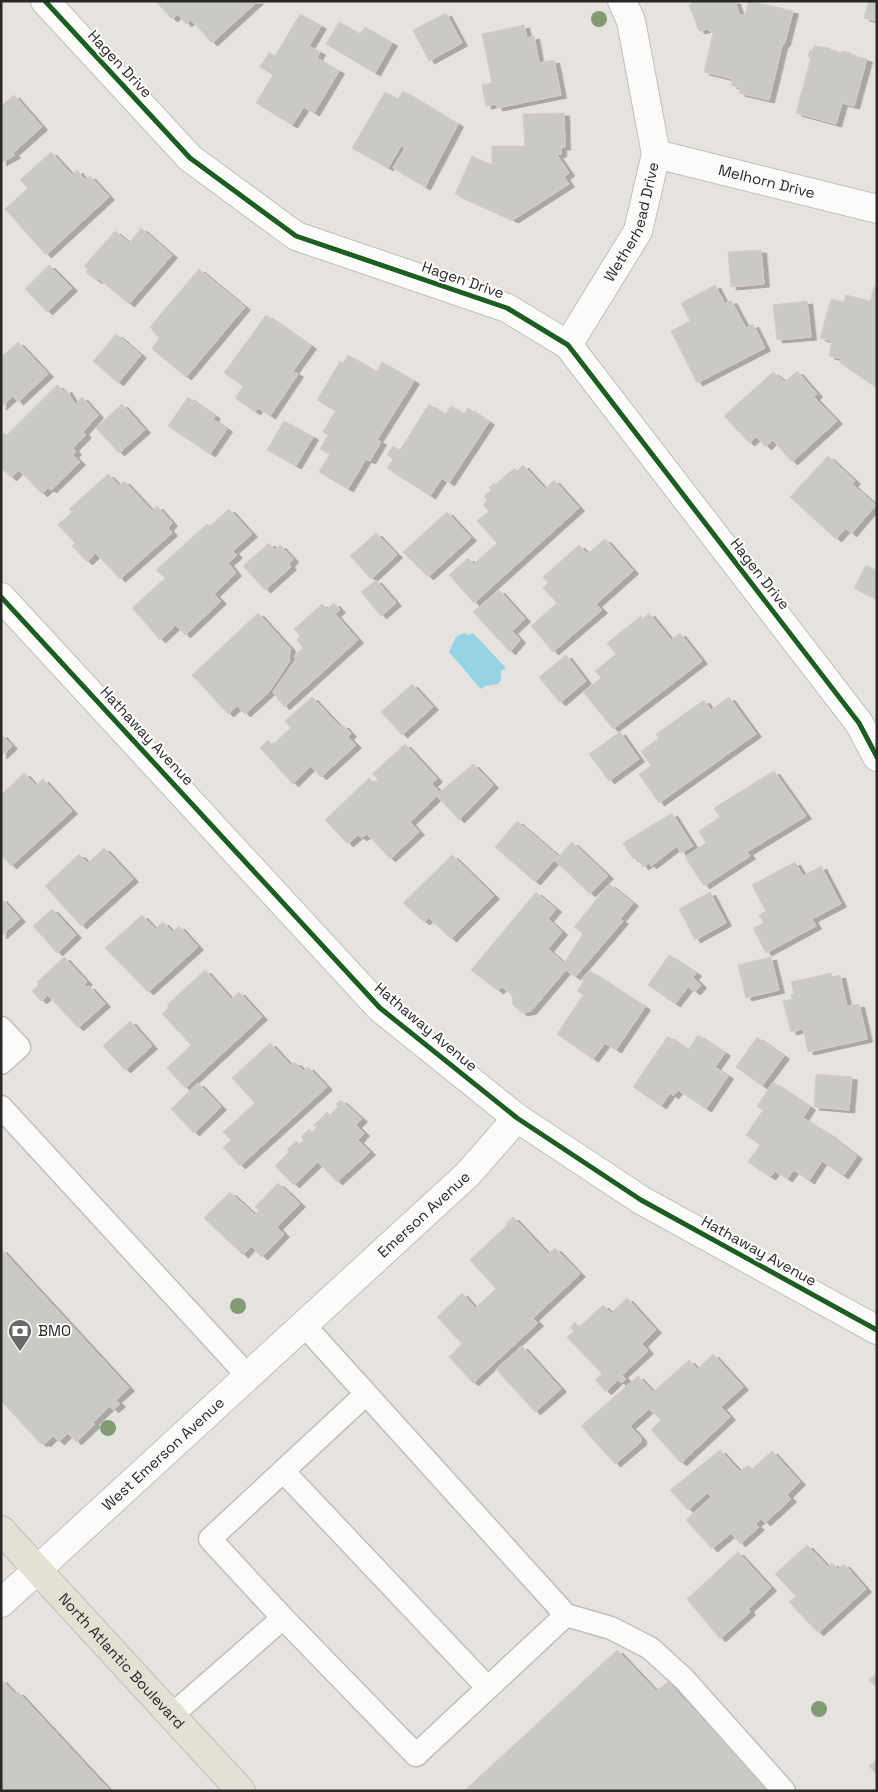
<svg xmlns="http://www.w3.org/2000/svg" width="878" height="1792" font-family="'Space Grotesk',sans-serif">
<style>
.water{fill:#96d3e4}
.building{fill:#cbc9c5;stroke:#d1ceca;filter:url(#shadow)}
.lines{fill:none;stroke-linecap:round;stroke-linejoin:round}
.lane-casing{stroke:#c0bfbf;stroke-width:25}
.street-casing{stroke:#c0bfbf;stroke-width:30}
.secondary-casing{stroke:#c0bfbf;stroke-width:30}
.primary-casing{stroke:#bfbdbc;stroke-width:30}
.lane{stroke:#fbfbfa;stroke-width:22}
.street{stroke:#fbfbfa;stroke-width:28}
.secondary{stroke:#fbfbfa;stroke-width:28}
.primary{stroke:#e4e0d4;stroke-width:28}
.cycleway-casing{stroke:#fff;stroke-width:8}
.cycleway{stroke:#1b5e20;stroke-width:5}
.tree{fill:#819b74}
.labels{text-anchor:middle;stroke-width:4;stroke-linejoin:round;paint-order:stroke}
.street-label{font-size:15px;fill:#282828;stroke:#fff}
.poi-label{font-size:15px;fill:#282828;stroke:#fff;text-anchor:start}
</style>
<defs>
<filter id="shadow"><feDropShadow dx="5.5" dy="3" stdDeviation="0" flood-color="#0004"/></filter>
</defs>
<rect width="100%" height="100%" fill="#e6e3de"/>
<path class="water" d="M464,633L469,635L473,633L506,668L501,671V680L498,684L485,686L481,689L449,652L456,637Z"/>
<path class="building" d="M155,1H258L212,43L191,20L186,24L178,14L172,19Z
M691,1H735L739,14L745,16L749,1L793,11L785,42L782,46L769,100L739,93L740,88L731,85L733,79L704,72L713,33L707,29L699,31L689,5L692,4Z
M869,1H877V21L864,18Z
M446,13L462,43L429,61L413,30Z
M300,14L321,26L309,46L320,52L317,58L339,71L314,113L304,107L292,125L256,103L273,75L260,67L269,52L275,56Z
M339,22L360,34L365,27L392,43L375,73L326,44Z
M524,25L527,38L534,36L539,63L554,60L561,95L497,108L496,104L486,106L482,85L492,83L482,34Z
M814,46L831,48L830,50L841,53L842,51L851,53L850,55L867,59L854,106L842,103L836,124L796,113L811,57H808L810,50L812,51Z
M403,91L458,124L425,187L393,168L405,148L401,146L388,168L352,148L385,92L398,99Z
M14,95L42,127L13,153L15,155L1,163V106Z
M564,113L565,147H561V154L557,155L569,173L564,177L569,184L513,220L455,194L472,156L492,165V146H525L523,114Z
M51,152L72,175L77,170L85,180L90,176L109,197L46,255L5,209L28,188L20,180Z
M141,228L172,255L129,304L99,279L97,281L86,272L88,269L84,266L115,231L129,243Z
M761,250L764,284L731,287L728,252Z
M49,265L72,288L47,312L25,289Z
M199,269L245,307L186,377L152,349L159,338L150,327Z
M715,285L725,304L731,300L746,328L753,324L765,348L697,383L671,331L690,321L681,303Z
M874,287H877V388L840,363L842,359L829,356L832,341L820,338L831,299L844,302L846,295L870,301Z
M807,301L811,337L777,340L773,305Z
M266,315L311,346L293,371L298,374L270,416L258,408L255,412L235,398L243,386L224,373Z
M116,334L141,355L118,383L93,361Z
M18,342L48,374L18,402L13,396L1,407V351L4,355Z
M348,355L377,372L382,362L414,381L377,440L381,442L370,461L366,459L348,489L319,472L330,454L320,449L328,435L323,432L335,411L317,400L340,361L343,363Z
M797,371L817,394L814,397L837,421L792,462L773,440L766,447L756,437L749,443L724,416L773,372L785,382Z
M57,385L64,391L66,389L75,404L82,397L98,415L83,432L86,435L73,448L76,452L73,455L80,462L51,490L48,488L42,494L19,470L11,478L1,467V436L5,433L7,435Z
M188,397L215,416L213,419L227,429L210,454L168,426Z
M122,404L145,430L119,453L96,428Z
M429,404L445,415L451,406L464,414L468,408L489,422L449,483L442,478L430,496L387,468L393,459L387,455L393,446L400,450Z
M284,421L313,437L296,466L267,450Z
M828,456L855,481L852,484L876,505L851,534L846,528L836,539L790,497Z
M523,465L545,489L554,480L579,508L474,603L449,575L468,558L474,564L497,543L477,521L489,511L483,505L487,500L484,496L491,490L489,488L494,483L495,485L514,468L517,471Z
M108,474L119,486L124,481L152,511L157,506L172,523L168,528L172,533L120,579L96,553L87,562L72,546L75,543L58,525L72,512L69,509Z
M229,509L252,534L233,551L237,555L228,563L236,573L214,594L221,601L185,635L176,625L160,640L132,608L165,578L156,570L207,524L210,526Z
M447,512L471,538L428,577L403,552Z
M376,533L397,555L371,579L350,556Z
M605,539L633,571L596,604L602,610L553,652L531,626L557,603L543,588L548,583L543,577L579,545L587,554Z
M269,543L275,550L280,545L293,559L289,564L291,567L265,590L243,566Z
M866,565L875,570L877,567V599L854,588Z
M376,580L396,603L381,616L361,592Z
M499,590L525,619L512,631L520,640L510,652L473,612Z
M334,603L340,610L335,614L358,640L284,707L273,692L296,659L294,656L303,648L297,640L300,636L294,629L322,604L327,609Z
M258,613L290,648L289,662L269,692L245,714L237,706L228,714L192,675Z
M649,613L671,640L680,633L702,661L613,729L583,692L601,678L595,671L616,654L607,643L641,616L643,619Z
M566,655L586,681L560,703L539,677Z
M412,684L433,707L402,735L381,712Z
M312,697L340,727L343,725L351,734L348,737L356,745L321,777L311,766L293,784L260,748L268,740L272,745L291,728L285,721Z
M729,697L756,734L659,803L639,774L651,766L641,751L659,738L656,734L704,700L711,710Z
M620,732L639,759L609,781L589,754Z
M1,734L12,746L1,756Z
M405,744L437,779L432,784L440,792L473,764L493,785L459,820L437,796L410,822L419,832L390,859L367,834L361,838L358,835L348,844L325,820L369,778L373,783L378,779L372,774Z
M774,771L806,816L747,852L750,856L704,886L685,857L706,843L699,831L720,817L714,808Z
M24,773L36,786L43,779L72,811L11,866L1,855V795Z
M672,813L693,846L681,853L677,846L651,866L649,863L643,867L636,856L633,859L623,843Z
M517,821L558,856L535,882L495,847Z
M572,842L608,876L590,894L555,861Z
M104,848L133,879L81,926L45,886L79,854L88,863Z
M452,855L494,896L451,939L429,918L424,922L403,903Z
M795,862L803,876L821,866L841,904L812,919L816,926L766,953L753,928L764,923L759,915L766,911L752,885Z
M609,884L633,903L620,919L623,921L575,977L566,970L531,1011L522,1013L513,1005L512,995L502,987L498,991L471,970L536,892L556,909L548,919L562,932L548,949L564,963L583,934L574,927Z
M710,892L726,923L695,940L679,909Z
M1,898L20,919L1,936Z
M52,909L76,935L57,953L33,926Z
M142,915L155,929L163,922L172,932L179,926L198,947L148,992L105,948Z
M669,955L696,973L693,977L701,985L695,992L688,987L675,1004L648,985Z
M64,957L87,982L84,984L87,987L89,986L105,1004L78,1028L48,995L41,1001L32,991L39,985L37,982Z
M771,957L779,990L746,998L738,965Z
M205,970L231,999L239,992L262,1017L185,1088L167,1068L191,1045L162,1014L169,1007L167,1005Z
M590,971L645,1007L616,1050L605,1043L593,1059L557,1034L583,995L577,991L584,981L581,979Z
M831,973L832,977L840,975L847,1006L859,1004L867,1039L808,1052L803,1029L791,1032L783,1001L792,999L791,994L794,993L791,982Z
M130,1021L152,1046L125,1070L103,1046Z
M698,1035L725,1053L715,1067L728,1076L706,1109L678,1090L673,1096L670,1093L661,1106L633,1087L668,1036L688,1050Z
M757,1037L784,1056L762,1086L736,1067Z
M270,1043L291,1066L295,1062L304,1071L308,1067L327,1087L240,1166L223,1147L231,1140L223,1132L255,1103L232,1078Z
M816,1074L852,1077L849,1110L814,1107Z
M773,1082L810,1107L803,1118L827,1133L857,1156L843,1176L822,1161L809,1181L794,1170L787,1179L775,1171L770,1177L748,1162L760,1145L746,1135L763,1110L757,1106Z
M198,1083L221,1107L194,1133L171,1109Z
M341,1100L362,1119L356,1125L364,1133L358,1140L370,1152L337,1182L318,1162L294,1185L275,1166L289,1152L287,1150L296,1141L299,1144L304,1140L301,1137L309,1129L312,1132L317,1127L314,1125L327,1112L330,1115L338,1107L336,1104Z
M278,1183L300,1204L277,1227L284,1234L262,1257L251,1246L243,1255L204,1218L230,1192L255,1215L259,1210L255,1207Z
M513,1217L548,1254L555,1248L580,1274L533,1318L538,1323L473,1383L449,1357L462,1344L437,1317L462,1293L475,1308L496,1289L470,1260L507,1225L506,1224Z
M1,1249L129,1388L116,1400L120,1404L113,1410L110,1406L93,1422L95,1424L76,1442L68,1433L59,1442L53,1436L45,1444L44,1442L41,1444L1,1401Z
M627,1298L656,1330L642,1344L648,1351L622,1375L626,1379L621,1383L618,1380L606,1392L595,1380L602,1374L567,1337L574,1331L570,1327L575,1322L579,1327L603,1305L611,1313Z
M522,1346L561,1389L535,1412L496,1369Z
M713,1354L743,1387L721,1407L730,1417L681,1463L651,1430L661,1420L649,1409L630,1426L641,1438V1442L615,1464L581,1426L638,1376L653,1392L689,1360L697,1369Z
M720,1450L740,1472L748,1465L752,1469L772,1451L800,1482L787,1495L791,1499L765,1523L761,1519L755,1524L759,1527L740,1544L731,1533L712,1549L686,1520L711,1497L707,1493L688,1510L670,1490Z
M807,1545L828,1567L832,1563L838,1569L844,1564L866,1589L818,1633L789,1602L796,1596L775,1574Z
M738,1552L771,1588L748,1609L750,1612L720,1639L687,1599Z
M617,1650L656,1691L668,1682L768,1791H464Z
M877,1673V1688L869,1680Z
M1,1679L15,1694L18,1692L110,1791H1Z
M877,1759V1775L869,1766Z"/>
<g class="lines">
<g class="lane-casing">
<path id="lane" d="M1,1028L19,1047L1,1063
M1,1107L247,1375
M304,1325L566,1615L416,1755L283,1618L210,1539L366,1394
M283,1471L487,1687
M566,1615L611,1628L650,1648L684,1679L784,1791
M172,1715L283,1618"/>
</g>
<g class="street-casing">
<g id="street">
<path d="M45,1L190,158L296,236L507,308L568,345L859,723L877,757"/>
<path id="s1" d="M656,154L877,209"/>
<path id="s2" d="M568,345L638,231L656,154L631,21L622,1"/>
<path d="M1,597L380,1008L517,1118L641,1200L877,1330"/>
<path id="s3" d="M38,1569L468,1174L517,1118"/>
</g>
</g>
<g class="secondary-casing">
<path id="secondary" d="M1,1603L38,1569"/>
</g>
<g class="primary-casing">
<g id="primary">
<path id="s4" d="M1,1530L241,1791"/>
</g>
</g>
<use href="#lane" class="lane"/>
<use href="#street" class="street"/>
<use href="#secondary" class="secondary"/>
<use href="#primary" class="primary"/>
<g class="cycleway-casing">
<path id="cycleway" d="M45,1L190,158L296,236L507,308L568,345L859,723L877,757
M1,597L380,1008L517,1118L641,1200L877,1330"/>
</g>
<use href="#cycleway" class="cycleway"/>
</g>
<g class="tree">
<circle cx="599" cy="19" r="8"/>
<circle cx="238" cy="1306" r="8"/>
<circle cx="108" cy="1428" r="8"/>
<circle cx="819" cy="1709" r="8"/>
</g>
<defs>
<g id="bank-pin" transform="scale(1.25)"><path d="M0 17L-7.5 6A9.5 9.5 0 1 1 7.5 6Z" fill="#6a6968" stroke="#fff"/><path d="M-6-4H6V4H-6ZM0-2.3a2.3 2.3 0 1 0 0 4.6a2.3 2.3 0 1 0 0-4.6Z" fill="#fff"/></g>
</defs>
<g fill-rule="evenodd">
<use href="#bank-pin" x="20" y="1331"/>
</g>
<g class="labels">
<g class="street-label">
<text transform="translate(120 64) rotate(47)" y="5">Hagen Drive</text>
<text dy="5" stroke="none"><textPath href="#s1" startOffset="114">Melhorn Drive</textPath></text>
<text dy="5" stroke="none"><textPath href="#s2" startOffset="140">Wetherhead Drive</textPath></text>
<text transform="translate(463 280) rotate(19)" y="5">Hagen Drive</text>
<text transform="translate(760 574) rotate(52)" y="5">Hagen Drive</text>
<text transform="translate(147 736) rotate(47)" y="5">Hathaway Avenue</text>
<text transform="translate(426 1027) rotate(40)" y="5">Hathaway Avenue</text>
<text dy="5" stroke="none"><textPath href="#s3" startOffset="524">Emerson Avenue</textPath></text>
<text transform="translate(759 1251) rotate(29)" y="5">Hathaway Avenue</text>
<text dy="5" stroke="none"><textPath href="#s3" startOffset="170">West Emerson Avenue</textPath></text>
<text dy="5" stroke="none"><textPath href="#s4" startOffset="178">North Atlantic Boulevard</textPath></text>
</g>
<g class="poi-label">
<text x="38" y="1336">BMO</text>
</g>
</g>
<rect width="878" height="1792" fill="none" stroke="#282828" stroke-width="5"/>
</svg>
